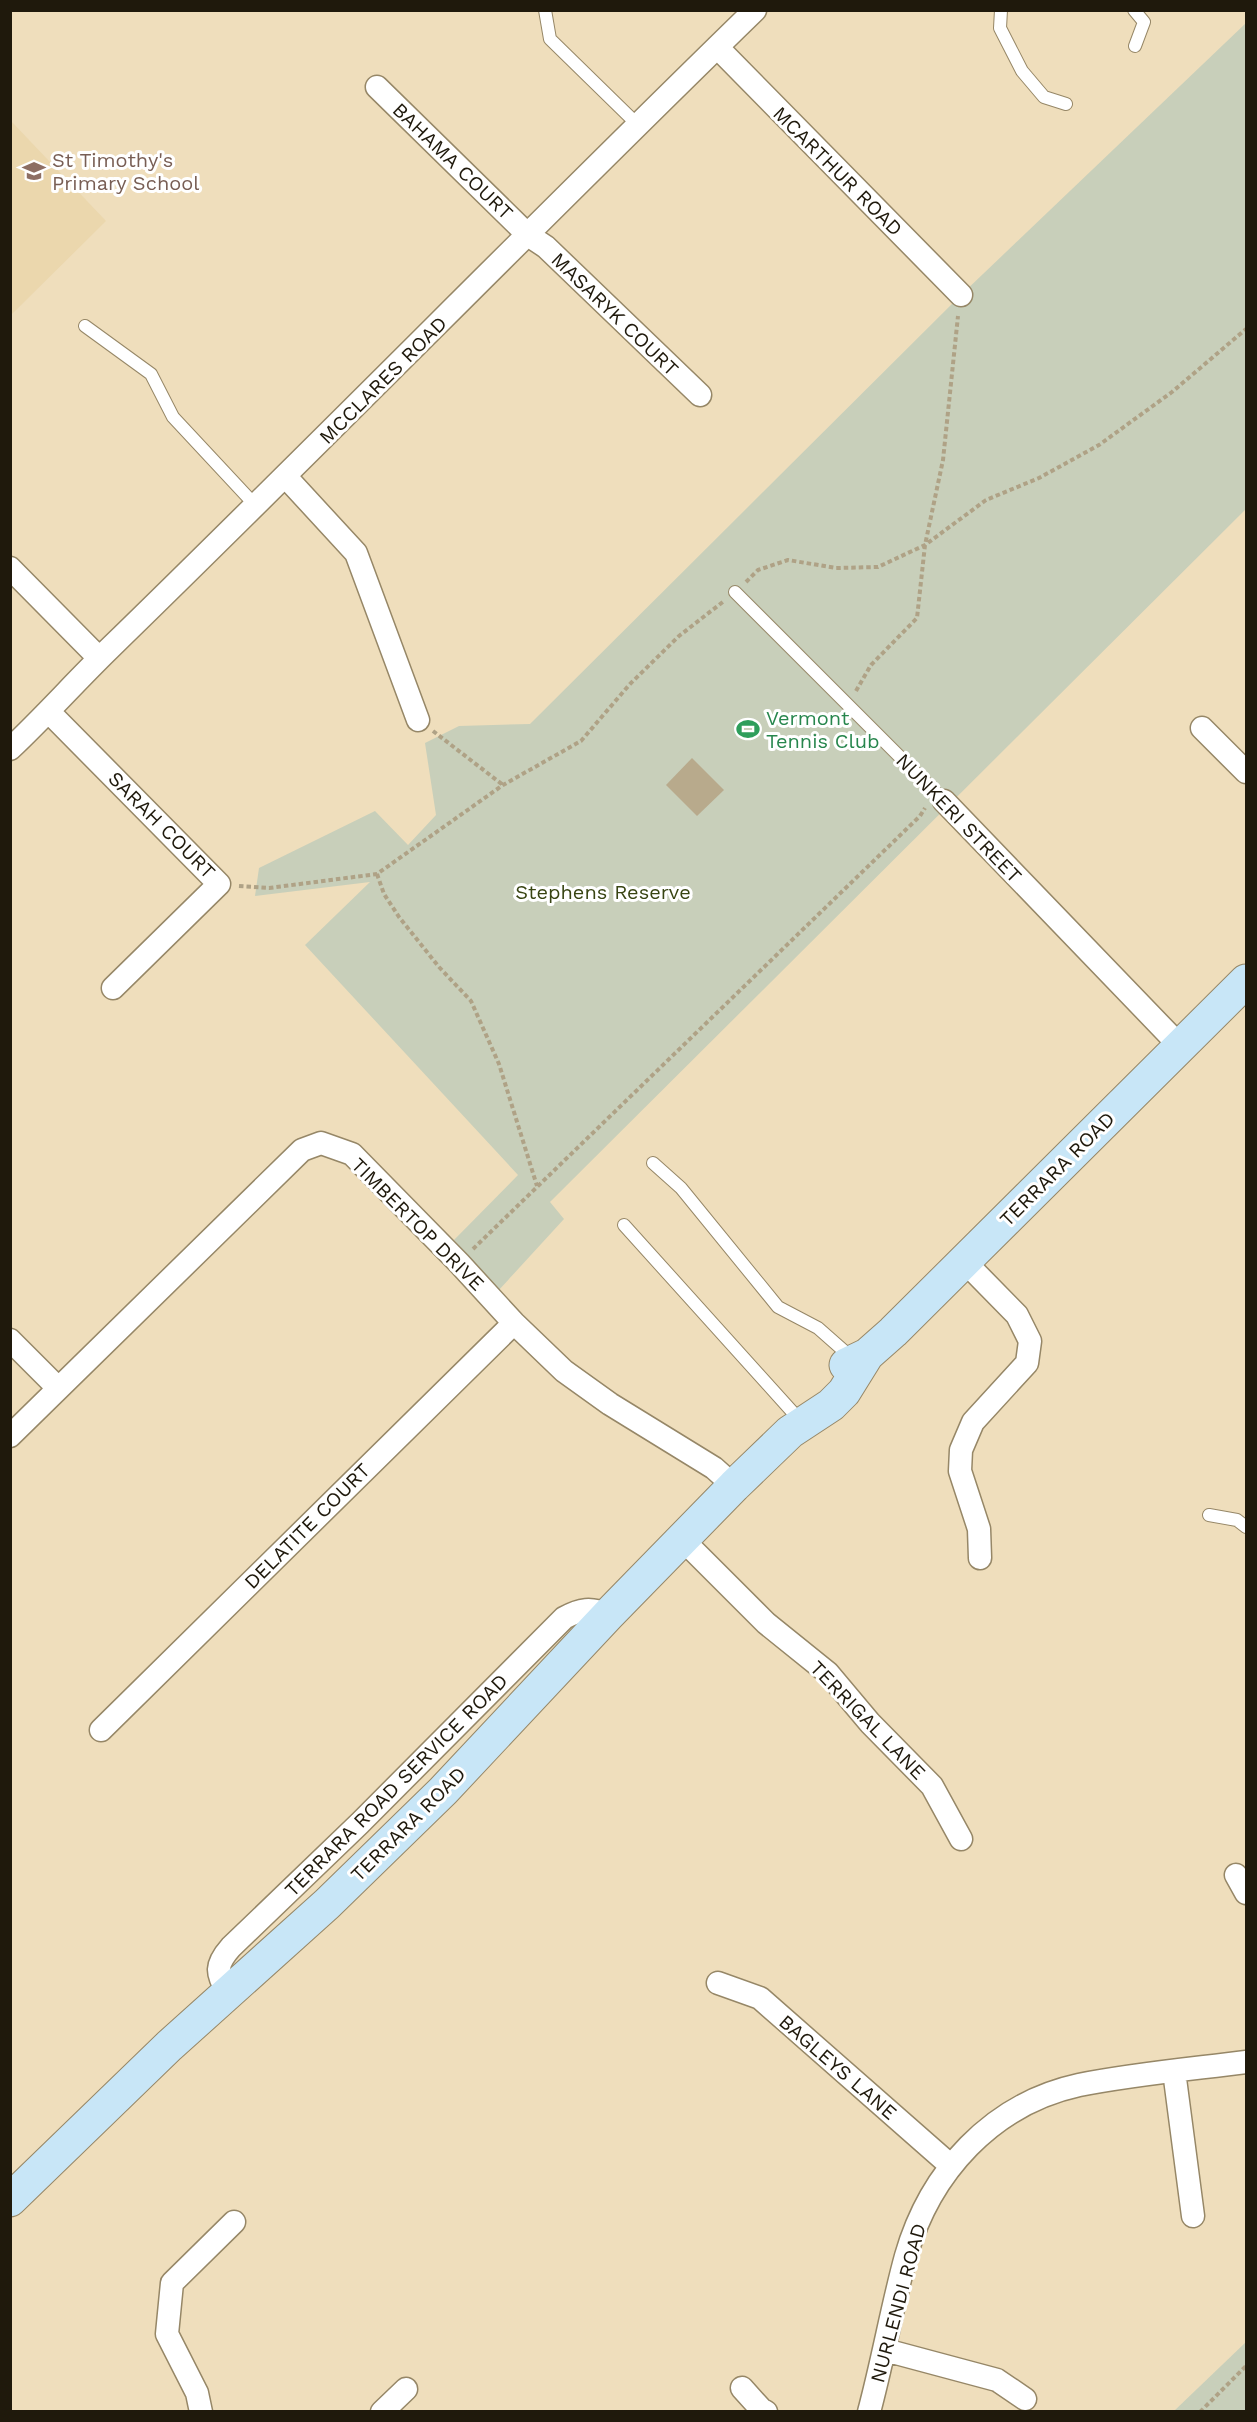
<svg xmlns="http://www.w3.org/2000/svg" width="1257" height="2422" font-family="'Work Sans',sans-serif">
<style>
.built{fill:#ebd7ad}
.green{fill:#c8cfba}
.building{fill:#b8aa8c}
.lines{fill:none;stroke-linecap:round;stroke-linejoin:round}
.lane-casing{stroke:#968767;stroke-width:14}
.street-casing{stroke:#968767;stroke-width:25}
.secondary-casing{stroke:#968767;stroke-width:35}
.path{stroke:#afa286;stroke-width:4;stroke-dasharray:4.5 3;stroke-linecap:butt}
.lane{stroke:#fff;stroke-width:12}
.street{stroke:#fff;stroke-width:22}
.secondary{stroke:#c8e6f7;stroke-width:33}
.labels{text-anchor:middle;stroke-width:6;stroke-linejoin:round;paint-order:stroke}
.education-label{font-size:20px;fill:#785e54;stroke:#fff;text-anchor:start}
.street-label{font-size:20px;fill:#1f190c;stroke:#fff}
.leisure-label{font-size:20px;fill:#27864d;stroke:#fff;text-anchor:start}
.park-label{font-size:20px;fill:#384412;stroke:#fff}
</style>
<rect width="100%" height="100%" fill="#efdebc"/>
<path class="built" d="M11,121L106,221L11,315Z"/>
<path class="green" d="M1246,23V509L550,1202L564,1219L498,1291L454,1240L518,1175L305,945L370,882L255,896L259,868L375,811L408,845L436,815L425,743L459,726L530,724L961,295Z
M1246,2342V2411H1174Z"/>
<path class="building" d="M692,758L724,790L697,816L666,785Z"/>
<g class="lines">
<g class="lane-casing">
<path id="lane" d="M545,10L550,39L639,126
M1001,10L1000,28L1022,71L1044,97L1066,104
M1134,10L1144,22L1135,46
M85,326L151,374L173,417L256,506
M735,592L944,801
M653,1163L681,1188L778,1307L818,1328L852,1358
M624,1225L797,1417
M1209,1515L1237,1520L1246,1527"/>
</g>
<g class="street-casing">
<path id="street" d="M717,47L961,295
M377,87L528,235L546,247L700,395
M286,477L356,553L418,720
M10,568L99,658
M49,712L219,884L113,988
M1202,728L1246,772
M10,749C45,716 76,681 110,648C327,437 538,221 755,10
M944,801L1180,1046
M964,1261L1017,1315L1030,1341L1027,1363L973,1422L961,1450L960,1471L979,1529L980,1558
M10,1340L58,1388
M10,1436L302,1150L321,1143L352,1154L459,1263L514,1323L564,1371L610,1404L714,1468L734,1486
M682,1539L766,1623L828,1673L870,1723L932,1786L961,1839
M101,1730L514,1323
M1236,1875L1246,1893
M718,1983L760,1998L950,2165
M228,1993C216,1973 215,1965 231,1947L360,1823L564,1618C580,1609 591,1607 608,1615
M1174,2071L1193,2216
M885,2350L997,2380L1025,2399
M742,2388L761,2409L766,2412
M201,2412L197,2393L167,2334L172,2283L234,2222
M382,2412L406,2389
M869,2412C883,2360 892,2307 906,2256C930,2172 992,2104 1079,2085C1134,2074 1191,2069 1246,2062"/>
</g>
<g class="secondary-casing">
<path id="secondary" d="M846,1365L867,1355L893,1332L1246,981
M10,2200L169,2046L327,1904L443,1791L608,1615L734,1486L790,1432L831,1405L844,1392L867,1355"/>
</g>
<path class="path" d="M746,582L758,570L788,560L836,568L878,567L925,545L986,500L1039,478L1099,445L1172,392L1246,329
M856,691L871,665L917,618L925,545L943,460L958,316
M433,731L503,785
M377,874L384,894L399,917L439,967L471,1001L499,1064L537,1186
M239,886L269,888L377,874L503,785L581,741L630,684L679,636L724,601
M473,1249L920,816L925,808
M1200,2412L1246,2366"/>
<use href="#lane" class="lane"/>
<use href="#street" class="street"/>
<use href="#secondary" class="secondary"/>
</g>
<defs>
<g id="school-bare" transform="scale(1.8)"><path d="M0-5L7-2L0 1L-7-2ZM-4 1L0 2.5L4 1V4Q0 6-4 4Z" fill="#8d6e63" stroke="#fff" stroke-width="2.5" paint-order="stroke"/></g>
<g id="stadium-bare" transform="scale(1.8)"><path d="M0-5a6.5 5 0 1 0 0 10a6.5 5 0 1 0 0-10ZM-3.5-1.8h7v3.6h-7Z" fill="#2e9e5b" stroke="#fff" stroke-width="2.5" paint-order="stroke"/></g>
</defs>
<g fill-rule="evenodd">
<use href="#school-bare" x="34" y="171"/>
<use href="#stadium-bare" x="748" y="729"/>
</g>
<g class="labels">
<g class="education-label">
<text x="52" y="167">St Timothy's<tspan x="52" dy="23">Primary School</tspan></text>
</g>
<g class="street-label">
<text transform="translate(453 161) rotate(44)" y="7">BAHAMA COURT</text>
<text transform="translate(838 171) rotate(45)" y="7">MCARTHUR ROAD</text>
<text transform="translate(615 314) rotate(44)" y="7">MASARYK COURT</text>
<text transform="translate(383 380) rotate(-45)" y="7">MCCLARES ROAD</text>
<text transform="translate(959 818) rotate(46)" y="7">NUNKERI STREET</text>
<text transform="translate(162 825) rotate(45)" y="7">SARAH COURT</text>
<text transform="translate(1057 1169) rotate(-45)" y="7">TERRARA ROAD</text>
<text transform="translate(418 1224) rotate(45)" y="7">TIMBERTOP DRIVE</text>
<text transform="translate(307 1526) rotate(-45)" y="7">DELATITE COURT</text>
<text transform="translate(868 1720) rotate(46)" y="7">TERRIGAL LANE</text>
<text transform="translate(396 1785) rotate(-45)" y="7">TERRARA ROAD SERVICE ROAD</text>
<text transform="translate(408 1824) rotate(-45)" y="7">TERRARA ROAD</text>
<text transform="translate(838 2067) rotate(41)" y="7">BAGLEYS LANE</text>
<text transform="translate(898 2303) rotate(-75)" y="7">NURLENDI ROAD</text>
</g>
<g class="leisure-label">
<text x="766" y="725">Vermont<tspan x="766" dy="23">Tennis Club</tspan></text>
</g>
<g class="park-label">
<text x="603" y="899">Stephens Reserve</text>
</g>
</g>
<rect width="1257" height="2422" fill="none" stroke="#1f190c" stroke-width="24"/>
</svg>
